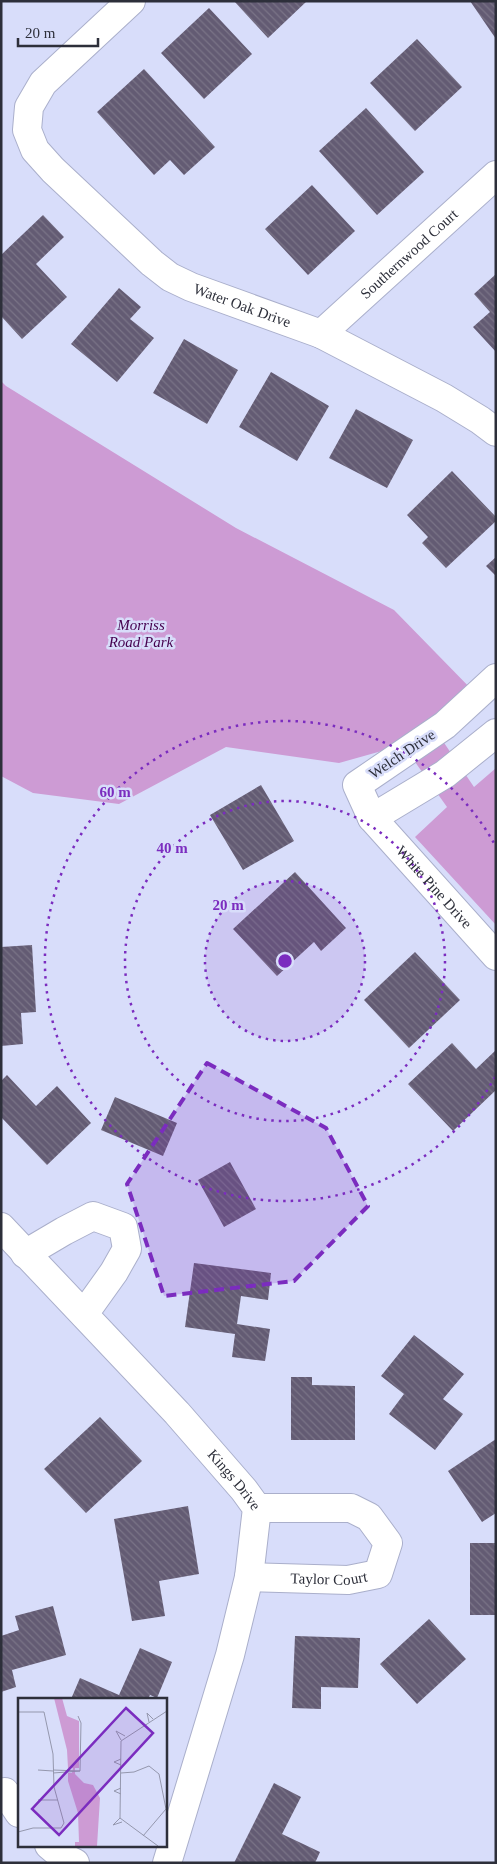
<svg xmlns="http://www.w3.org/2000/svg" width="497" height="1864" font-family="'Times New Roman',serif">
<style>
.green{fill:#cd9bd4}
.building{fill:url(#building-back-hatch)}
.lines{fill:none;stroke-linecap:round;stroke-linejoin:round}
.street-casing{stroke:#aaafcb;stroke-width:30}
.street{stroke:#fff;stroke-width:28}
.marked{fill:#7b2cbf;fill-opacity:0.2;stroke:#7b2cbf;stroke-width:4;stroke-dasharray:10 6;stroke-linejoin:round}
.ring{fill:none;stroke:#7b2cbf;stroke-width:2.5;stroke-dasharray:2.5 5}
.labels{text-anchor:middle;stroke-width:5;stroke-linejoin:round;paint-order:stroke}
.street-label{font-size:15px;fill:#2d2f3a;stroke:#d8ddfa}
.park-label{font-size:15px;font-style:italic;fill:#45004e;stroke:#d8ddfa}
.inset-road{fill:none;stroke:#9497ad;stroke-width:1}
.view{fill:#7b2cbf;fill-opacity:0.15;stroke:#7b2cbf;stroke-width:2.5}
.inset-edge{fill:none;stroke:#2d2f3a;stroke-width:2.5}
.centre{fill:#7b2cbf;stroke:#d8ddfa;stroke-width:2.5}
.ring-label{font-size:15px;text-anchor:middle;font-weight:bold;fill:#7b2cbf;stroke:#d8ddfa;stroke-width:5;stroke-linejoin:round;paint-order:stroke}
</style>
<defs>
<pattern id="building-back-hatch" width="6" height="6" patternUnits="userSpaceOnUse" patternTransform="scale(1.25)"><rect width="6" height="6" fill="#635b73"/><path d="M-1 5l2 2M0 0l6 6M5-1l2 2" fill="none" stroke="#7a7487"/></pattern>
</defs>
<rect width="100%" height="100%" fill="#d8ddfa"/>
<path class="green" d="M1,381L6,386L236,528L394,610L477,695L436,731L474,787L496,768V925L415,837L447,807L403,745L339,763L226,747L119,804L33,793L1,776Z"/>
<path class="building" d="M234,1H307L268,38Z
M470,1H496V39Z
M209,8L252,54L204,99L161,53Z
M417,39L462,87L415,131L370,83Z
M144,69L215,147L184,175L170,160L154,175L97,112Z
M366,108L424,172L377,215L319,151Z
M312,185L355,231L308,275L265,229Z
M43,215L64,237L36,264L67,297L22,339L1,316V255Z
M496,274V352L473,327L490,312L474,294Z
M119,288L141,307L130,319L154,338L117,382L71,344Z
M184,339L238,370L207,424L153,393Z
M271,372L329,406L297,461L239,427Z
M356,409L413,440L387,488L329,458Z
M452,471L496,517V521L446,568L422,543L428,537L407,515Z
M496,557V576L486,566Z
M261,785L294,841L243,870L210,815Z
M295,872L346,928L321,951L314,942L277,976L233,929Z
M32,945L36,1012L21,1013L23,1044L1,1046V947Z
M415,952L460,1000L409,1048L364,1000Z
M452,1043L476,1069L496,1050V1090L453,1131L408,1084Z
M7,1075L36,1106L57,1086L91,1123L47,1165L1,1117V1081Z
M115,1097L177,1123L163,1156L101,1130Z
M230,1162L256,1209L224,1227L198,1180Z
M194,1263L271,1273L268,1300L241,1296L237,1324L270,1329L265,1361L232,1357L235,1334L185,1327Z
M414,1335L464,1374L443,1399L463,1414L435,1450L389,1414L404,1394L381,1376Z
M291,1377H312V1385L355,1386V1440H291Z
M100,1417L142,1461L86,1513L44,1469Z
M496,1439V1513L482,1522L448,1471Z
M188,1506L199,1574L159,1581L165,1616L132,1621L114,1519Z
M470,1543H496V1615H470Z
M53,1606L66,1655L12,1670L16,1687L1,1692V1636L19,1630L15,1616Z
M429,1619L466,1659L417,1704L380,1664Z
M295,1636L360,1638L358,1688L321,1687V1709L292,1708Z
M140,1648L172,1662L157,1698L150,1695L148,1699H71L80,1678L119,1695Z
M274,1783L301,1797L282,1834L320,1852L315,1863H234Z"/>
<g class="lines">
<g class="street-casing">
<g id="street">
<path id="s1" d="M131,1L43,83L29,107L27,130L35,150L53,170L152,263L170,277L191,287L321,334L444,398L480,420L496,432"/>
<path id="s2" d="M321,334L496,175"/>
<path id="s3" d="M496,678L445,725L357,785L372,818L496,956"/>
<path d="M372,818L445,774L496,733"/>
<path id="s4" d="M1,1227L177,1413L244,1490L257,1508L249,1577L230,1655L167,1863"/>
<path d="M25,1254L64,1231L93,1216L123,1227L127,1249L114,1272L84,1314"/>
<path id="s5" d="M249,1577L348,1580L378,1574L388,1543L369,1517L351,1508H257"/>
<path d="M5,1792L19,1813"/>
<path d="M49,1845L63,1857L75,1863"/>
</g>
</g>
<use href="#street" class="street"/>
</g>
<path class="marked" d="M207,1063L326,1128L368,1206L294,1281L164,1296L127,1184Z"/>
<circle cx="285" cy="961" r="80" fill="#7b2cbf" fill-opacity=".12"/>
<g class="ring">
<circle cx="285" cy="961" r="80"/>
<circle cx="285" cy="961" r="160"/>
<path d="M495 1077A240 240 0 1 1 495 845"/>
</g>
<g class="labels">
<g class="street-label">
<text dy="5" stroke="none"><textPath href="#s2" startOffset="119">Southernwood Court</textPath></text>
<text dy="5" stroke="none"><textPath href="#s1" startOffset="456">Water Oak Drive</textPath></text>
<text transform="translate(402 754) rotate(-34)" y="5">Welch Drive</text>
<text dy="5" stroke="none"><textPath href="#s3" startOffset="305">White Pine Drive</textPath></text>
<text dy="5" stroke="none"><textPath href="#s4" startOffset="344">Kings Drive</textPath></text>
<text dy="5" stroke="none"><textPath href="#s5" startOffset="80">Taylor Court</textPath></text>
</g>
<g class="park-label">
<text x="141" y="630">Morriss<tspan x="141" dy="17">Road Park</tspan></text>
</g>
</g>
<g transform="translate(18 1698)">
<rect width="149" height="149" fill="#d8ddfa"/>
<path d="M36,0H44L49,18L61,23V70H57V76L66,85L75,87L82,100L79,148H57V144H61L60,115L50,83V75H54L55,70H50L49,52Z" fill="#cd9bd4"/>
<path class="inset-road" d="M0,14H26L35,56L36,89L46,125L43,130H15L0,134M60,18L63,25L62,73M131,24L129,15L135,21M103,42L98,33L107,38M103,61L96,64L103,67M20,72L35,73M35,72L62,73M35,75L62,73M103,75L116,74L131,68L141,76L148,111L125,138M103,90L96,93L103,96M20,102H40M102,120L95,127L104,124M140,148L102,120L103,43L149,13"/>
<path class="view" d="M108,10L135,35L41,137L14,111Z"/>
<rect width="149" height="149" class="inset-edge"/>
</g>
<circle cx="285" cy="961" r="8" class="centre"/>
<g class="ring-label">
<text x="115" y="797">60 m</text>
<text x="172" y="853">40 m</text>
<text x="228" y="910">20 m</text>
</g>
<rect width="497" height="1864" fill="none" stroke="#2d2f3a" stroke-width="5"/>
<path d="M18 38v8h80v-8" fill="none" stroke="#2d2f3a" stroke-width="2.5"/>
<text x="25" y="38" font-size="15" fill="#2d2f3a" stroke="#d8ddfa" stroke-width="4" paint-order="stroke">20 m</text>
</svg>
